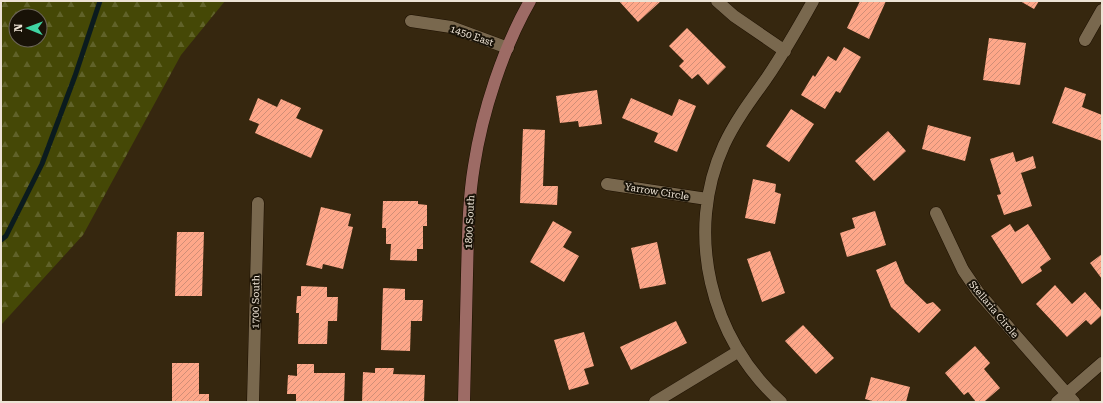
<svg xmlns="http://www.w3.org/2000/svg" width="1103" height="403" font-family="'Roboto Serif',serif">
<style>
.forest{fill:url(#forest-firs);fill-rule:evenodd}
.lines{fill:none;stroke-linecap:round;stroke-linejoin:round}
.stream{stroke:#0b1b1e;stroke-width:5}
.building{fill:url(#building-hatch)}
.minor-casing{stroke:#1d1000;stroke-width:13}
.secondary-casing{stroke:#1d1000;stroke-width:13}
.minor{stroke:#79684e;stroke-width:12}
.secondary{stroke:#9d6b65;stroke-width:12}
.labels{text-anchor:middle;stroke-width:4;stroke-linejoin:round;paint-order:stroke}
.street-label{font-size:10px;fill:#ede3d5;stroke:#181207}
</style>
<defs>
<pattern id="forest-firs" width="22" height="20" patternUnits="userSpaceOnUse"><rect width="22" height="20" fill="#454806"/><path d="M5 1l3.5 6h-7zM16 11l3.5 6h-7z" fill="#606229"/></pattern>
<pattern id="building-hatch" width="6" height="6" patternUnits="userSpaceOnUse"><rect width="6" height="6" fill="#fea789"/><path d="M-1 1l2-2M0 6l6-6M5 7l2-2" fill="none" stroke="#d08e77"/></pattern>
</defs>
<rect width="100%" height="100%" fill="#36270f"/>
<path class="forest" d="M1,1H225L181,55L83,235L1,325ZM16,16H40V40H16Z"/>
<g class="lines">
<path class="stream" d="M1,240L6,236L42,164L75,76L100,1"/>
</g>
<path class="building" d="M619,1H661L638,22Z
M860,1H886L869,39L847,28Z
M1020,1H1039L1034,9Z
M687,28L726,67L708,85L698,74L692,79L679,66L684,61L669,46Z
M989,38L1026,43L1020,85L983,80Z
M844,47L861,57L840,93L836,91L825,109L801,95L813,75L815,77L828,56L836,61Z
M1065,87L1086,94L1082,107L1102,115V141L1052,123Z
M597,90L602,124L579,127L578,121L560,123L556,96Z
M258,98L277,107L281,99L301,108L296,118L323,130L311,158L255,133L259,124L249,120Z
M631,98L672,116L679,99L696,106L677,152L654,142L658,133L622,118Z
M791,109L814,124L789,162L766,146Z
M928,125L971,137L965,161L922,149Z
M523,129L545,130L543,186H558L557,205L520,203Z
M888,131L906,151L874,181L855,161Z
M1013,152L1016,162L1033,156L1036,168L1021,173L1032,206L1004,215L997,195L1001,194L990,159Z
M753,179L776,184L775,192L781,194L775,224L745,218Z
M383,201H418V204L427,205V226H423V249H417V261L390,260L391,244H386V228H382Z
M321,207L351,214L348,226L353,227L343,269L323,264L322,269L306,265Z
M875,211L886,245L847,257L840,233L855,228L852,218Z
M553,221L572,232L563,247L579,256L564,282L530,262Z
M1010,224L1015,232L1028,224L1051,259L1040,267L1042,271L1022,284L991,236Z
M177,232H204L202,296H175Z
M657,242L666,284L640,289L631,248Z
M770,251L785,293L762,302L747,259Z
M1102,254V279L1090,263Z
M896,261L905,283L927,304L933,302L941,310L919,333L891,307L876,270Z
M1055,285L1072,304L1085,292L1102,311V315L1091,325L1086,320L1067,337L1036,304Z
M301,286L327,287V297H338L337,321H328L327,344H298L299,313H296L297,296H301Z
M383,288L405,289V300H423L422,321H411L410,351L381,350Z
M676,321L687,343L631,370L620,347Z
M803,325L834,358L816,374L785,341Z
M584,332L594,366L584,369L589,384L569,390L554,340Z
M975,346L990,363L984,369L1000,388L984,402H976L968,392L964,395L945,373Z
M172,363H199V394H209V402H172Z
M297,364H314V373H345L344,402H296V394H287L288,375L297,376Z
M375,368H394L393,374L425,375L424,402H362L363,372L375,373Z
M871,377L910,387L906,402H876L865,399Z"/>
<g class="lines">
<g class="minor-casing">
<path id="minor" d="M717,1L734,16L785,51
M411,21L451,27L508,48
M1085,40L1102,10
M607,184L707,199
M936,213L963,270L978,292L1074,402
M253,402L258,203
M655,402L739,351
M781,402C710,339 684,232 724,145C735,121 751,100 766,79C783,54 798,28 813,1
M1057,402L1102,363"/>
</g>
<g class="secondary-casing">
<path id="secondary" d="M464,402C465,360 466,317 467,275C468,239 468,202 474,166C482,113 503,48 530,1"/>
</g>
<use href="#minor" class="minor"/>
<use href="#secondary" class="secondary"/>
</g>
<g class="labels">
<g class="street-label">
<text transform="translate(472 35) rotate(19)" y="4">1450 East</text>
<text transform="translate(657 191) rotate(9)" y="4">Yarrow Circle</text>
<text transform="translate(469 222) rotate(-87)" y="4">1800 South</text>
<text transform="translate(255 302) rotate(-89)" y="4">1700 South</text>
<text transform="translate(994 309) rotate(50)" y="4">Stellaria Circle</text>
</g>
</g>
<rect width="1103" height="403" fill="none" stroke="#ede3d5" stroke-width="4"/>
<g transform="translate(28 28) rotate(271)"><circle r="19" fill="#181207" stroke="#6d6659"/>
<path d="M0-3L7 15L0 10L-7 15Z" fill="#3fd4a2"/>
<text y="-6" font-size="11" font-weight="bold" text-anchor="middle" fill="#ede3d5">N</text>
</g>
</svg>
